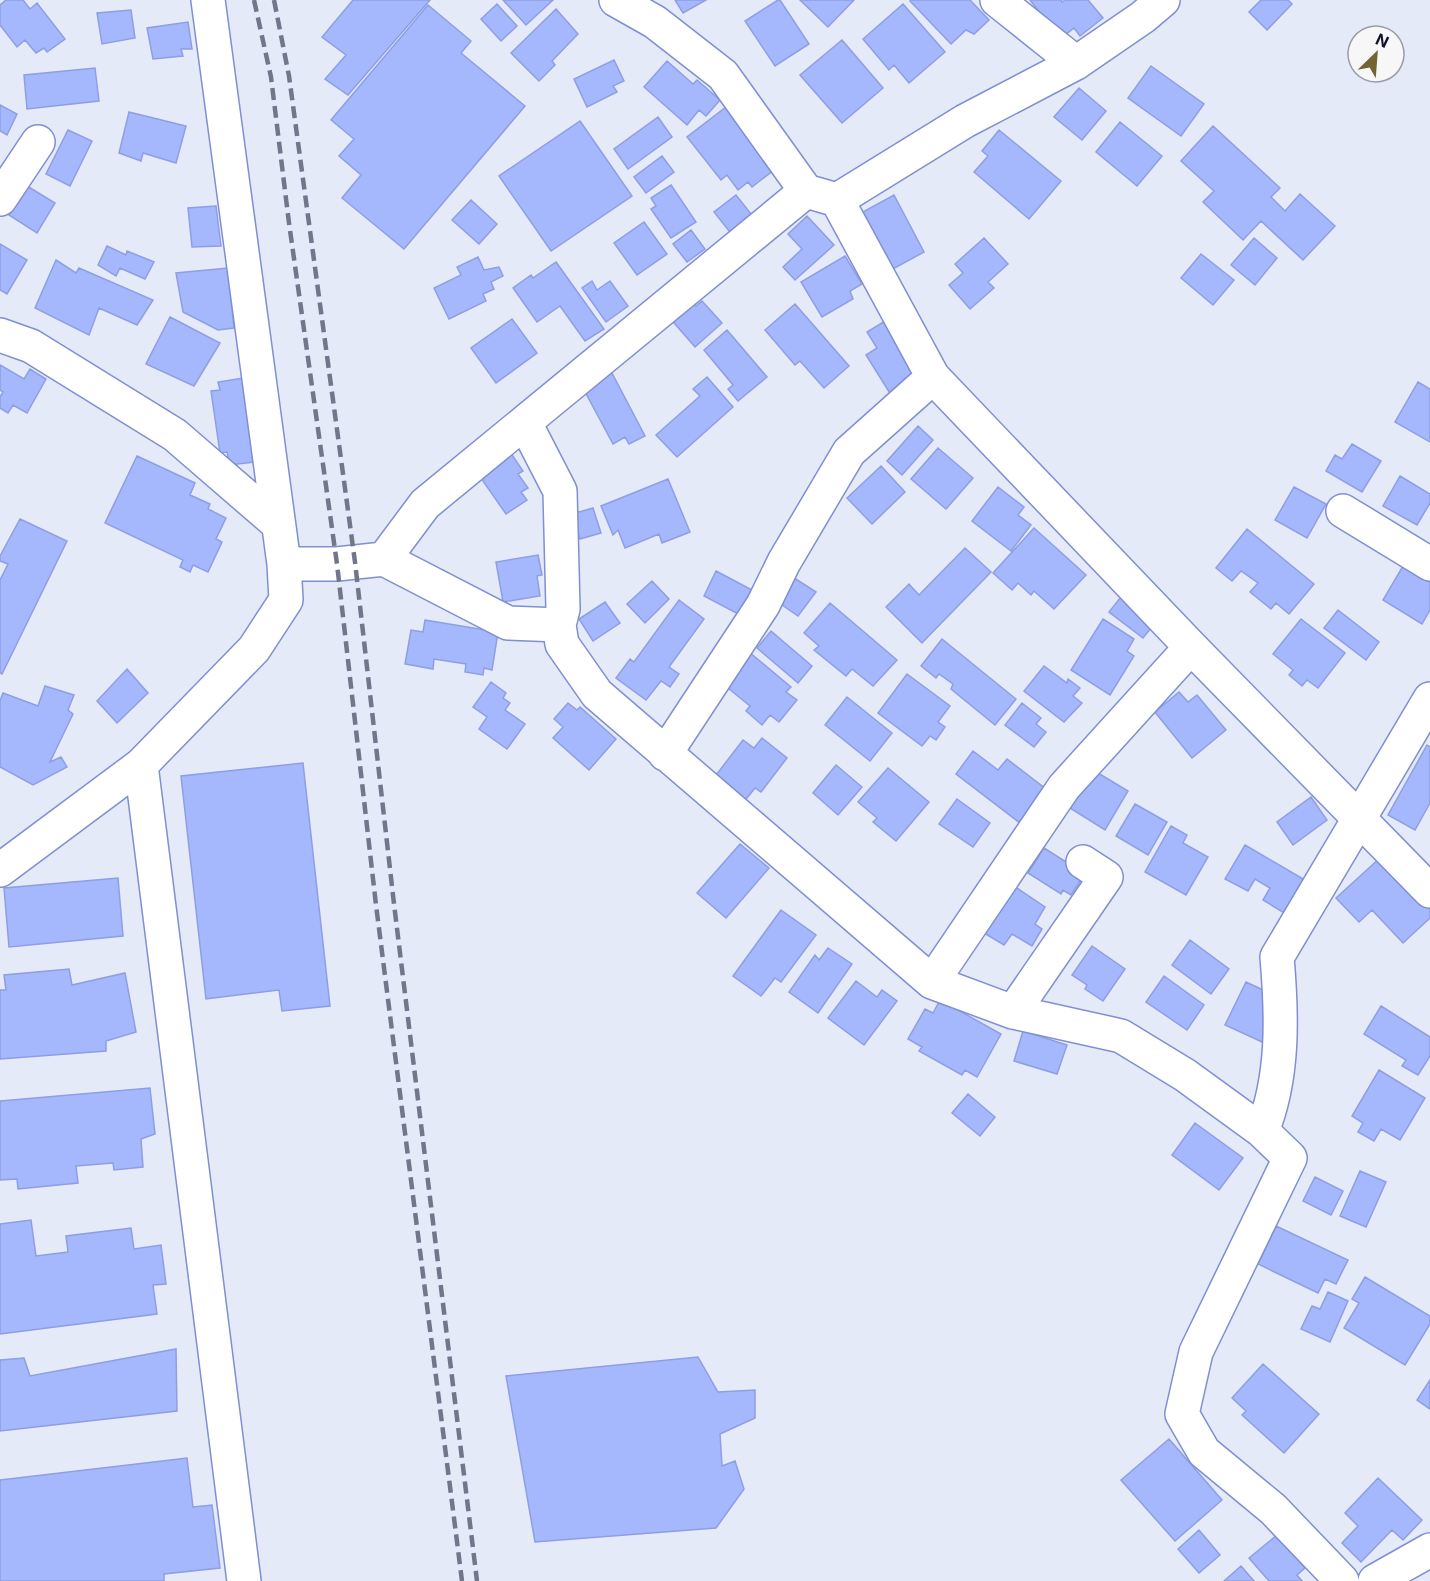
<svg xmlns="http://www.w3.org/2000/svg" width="1430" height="1581" font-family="Inter,sans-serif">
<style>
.building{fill:#a5b7fd;stroke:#8e9ee3;stroke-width:1.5}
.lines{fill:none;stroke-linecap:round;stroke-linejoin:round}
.minor-casing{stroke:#7f8fd2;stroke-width:36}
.minor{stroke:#fff;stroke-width:33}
.rail{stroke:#71768b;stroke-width:4.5;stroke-dasharray:12 6;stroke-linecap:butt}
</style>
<rect width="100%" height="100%" fill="#e5eaf9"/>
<path class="building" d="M6,0H23L30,9L37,3L65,39L47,52L44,48L36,53L25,40L17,47L0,25V5Z
M353,0H430L348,95L325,79L346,55L322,37Z
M503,0H553L526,25Z
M675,0H706L683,13Z
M778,0H780L809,44L775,66L745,21Z
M800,0H854L828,27Z
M911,0H970L989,20L974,34L966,30L951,44L910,1Z
M1030,0H1061L1062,2L1065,0H1088L1103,18L1080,36L1074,28L1060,39Z
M1261,0H1288L1292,4L1267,30L1249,12Z
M497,4L517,26L501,41L481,19Z
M903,4L945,52L909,83L894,65L889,70L863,39Z
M428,5L471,41L461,53L525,106L404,249L342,198L361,175L339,156L354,139L331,120Z
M556,9L578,34L552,61L555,65L539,81L511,53Z
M131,10L135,38L102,44L97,13Z
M188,22L192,49H181L183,56L153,59L147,28Z
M842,40L883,88L842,123L800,75Z
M614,60L624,81L613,86L617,92L587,107L574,79Z
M667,61L693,84L697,80L720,100L706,116L699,110L687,125L644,87Z
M1151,66L1204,104L1181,136L1128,98Z
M95,68L99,101L27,109L24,75Z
M1079,88L1106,111L1082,140L1054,117Z
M0,105L17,114L7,135L0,131Z
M726,107L775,169L752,187L748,182L738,190L727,175L721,180L687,137Z
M129,112L186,126L176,163L143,153L141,161L119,153Z
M658,117L672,137L628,169L614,149Z
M580,121L632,196L551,251L499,176Z
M1120,122L1162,156L1137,186L1096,152Z
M1213,126L1280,188L1271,197L1285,211L1300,194L1335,226L1303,260L1261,221L1243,240L1203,202L1214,191L1181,161Z
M68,130L92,141L70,186L46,174Z
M999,130L1061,181L1029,219L974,172L988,156L982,151Z
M662,156L674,172L646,193L634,177Z
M671,185L696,222L671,238L651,209L656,206L651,198Z
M27,186L55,203L37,233L9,215Z
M736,195L755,219L733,236L714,212Z
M894,195L924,252L891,270L861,213Z
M471,200L497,224L479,244L452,220Z
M216,206L221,246L192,247L188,208Z
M807,216L834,245L795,280L783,267L802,249L788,234Z
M644,222L667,254L637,275L614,243Z
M691,230L705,249L687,262L673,244Z
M984,238L1008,264L988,282L994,288L970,309L949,285L963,273L955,264Z
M1254,238L1277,258L1255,285L1231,265Z
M0,244L27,260L7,294L0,290Z
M107,246L126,255L127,251L154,262L145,279L120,268L116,276L98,265Z
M1201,254L1234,280L1213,305L1181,278Z
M845,256L862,284L850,291L853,299L822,317L801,282Z
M478,257L484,270L499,267L503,276L491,282L494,289L483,294L486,301L449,319L434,288L461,275L457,267Z
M56,260L76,273L79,268L153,300L137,325L99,308L89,335L35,308Z
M556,262L604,329L585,341L560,306L537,322L513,288L531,275L533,278Z
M228,268L234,328L218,330L183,312L176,273Z
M592,281L597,290L610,281L628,306L606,322L582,288Z
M689,298L696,306L702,301L722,323L695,347L668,316Z
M795,304L849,366L824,388L800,361L795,365L765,330Z
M170,317L220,343L194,386L146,364Z
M512,319L537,353L496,383L471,348Z
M885,321L920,378L891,395L866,355L877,348L867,332Z
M727,330L767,377L738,401L728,389L733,385L704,350Z
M0,365L24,379L30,369L46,379L27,413L13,405L8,413L0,408V397L3,392L0,390Z
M612,373L645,436L629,444L625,437L613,444L583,388Z
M707,377L733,407L677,457L656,435L700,396L693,389Z
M243,378L254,462L230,465L227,452L220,453L211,391L220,390L218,382Z
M1418,382L1430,389V442L1395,422Z
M918,426L933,440L902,475L887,461Z
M1352,444L1381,461L1362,492L1326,471L1335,455L1342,459Z
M938,448L973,478L946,509L911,479Z
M508,449L523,471L518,474L528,488L521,492L527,500L506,514L476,471Z
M137,456L195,483L190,495L210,504L208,509L226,518L216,539L222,542L208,572L193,565L190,572L180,567L183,560L105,523Z
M881,466L905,492L872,524L847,498Z
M1400,476L1430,494V503L1417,525L1383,506Z
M668,479L690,532L662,543L659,534L625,548L618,530L613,535L601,506Z
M998,487L1024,507L1018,515L1031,525L1011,551L972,521Z
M1294,487L1326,504L1307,538L1275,520Z
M593,508L601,533L580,539L572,514Z
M20,519L67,541L2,674L0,673V580L8,564L0,561V556Z
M1034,528L1086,575L1054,609L1034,591L1031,595L1018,583L1012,590L993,573Z
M1247,529L1314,584L1289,614L1276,603L1271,609L1250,592L1258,583L1241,571L1232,581L1216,568Z
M965,548L991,572L922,643L886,607L909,584L919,595Z
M538,555L542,575L537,576L540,596L503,602L496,562Z
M1403,566L1430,581V610L1422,624L1383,600Z
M716,571L754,591L742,616L704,596Z
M788,574L816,592L798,616L775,600Z
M652,581L669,599L645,623L627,604Z
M1124,593L1155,623L1143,638L1109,612Z
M679,600L704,619L669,667L679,674L670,687L661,681L646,700L616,678L630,659L634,662Z
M605,602L620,623L593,641L579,619Z
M830,603L897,660L873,686L852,669L846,676L814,650L819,646L804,633Z
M1338,610L1379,642L1366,660L1324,628Z
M1103,619L1134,639L1127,651L1134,656L1110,695L1071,670Z
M1301,619L1345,653L1318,688L1307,680L1302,686L1289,675L1293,670L1273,654Z
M425,620L498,632L492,670L484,668L483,675L465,672L466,664L434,659L433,669L405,664L411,630L423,632Z
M771,631L812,666L798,683L757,648Z
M942,639L1016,699L995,725L951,689L953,684L939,674L936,678L921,666Z
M749,652L791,687L786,692L797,700L779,722L770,715L762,725L746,711L750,706L723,684Z
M1044,666L1067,683L1068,679L1080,688L1073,696L1082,703L1064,722L1024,691Z
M127,669L148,693L117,723L97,701Z
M907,674L950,706L938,722L945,727L936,740L930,736L922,746L878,713Z
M491,682L506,693L503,698L510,703L505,710L525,724L507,749L479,729L487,717L473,707Z
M45,686L74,695L68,710L73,714L50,762L61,757L67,767L33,785L0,767V701L3,693L38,706Z
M1179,692L1188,702L1197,695L1226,730L1192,758L1155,712Z
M847,697L892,733L870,761L825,725Z
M568,703L577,710L580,707L616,739L589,770L553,738L563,727L554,719Z
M1022,703L1041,718L1036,724L1046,732L1034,747L1005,725Z
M762,738L787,758L761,792L755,788L743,803L713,779L743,740L754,748Z
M1427,745L1430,747V803L1415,830L1388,815Z
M973,751L998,770L1007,759L1046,789L1020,823L956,774Z
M303,763L330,1006L282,1011L279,990L206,999L181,776Z
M836,765L862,787L838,815L813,793Z
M888,768L929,802L896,841L873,822L877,818L858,802Z
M1093,770L1128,791L1105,830L1070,808Z
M1311,797L1327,820L1293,845L1277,822Z
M957,799L990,823L973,847L939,824Z
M1135,804L1167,822L1148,855L1116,836Z
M1171,826L1187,835L1183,843L1208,857L1186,895L1145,872Z
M740,844L769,868L726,918L697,893Z
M1245,845L1305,880L1286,914L1263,900L1270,888L1255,879L1248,891L1225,879Z
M1044,848L1085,874L1071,895L1063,890L1061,894L1028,873Z
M1381,857L1430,909V918L1403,943L1372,910L1359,922L1336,898Z
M118,878L123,936L9,947L4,888Z
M1014,886L1045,907L1035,924L1042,929L1032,946L1012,934L1004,945L984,933Z
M781,910L816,935L781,982L775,978L761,996L733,976Z
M1190,940L1229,969L1211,994L1172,965Z
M1092,946L1125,969L1103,1001L1085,989L1087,985L1072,975Z
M828,948L852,964L818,1013L789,992L815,955L819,960Z
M69,969L72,985L125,973L136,1032L106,1041V1051L0,1059V990H6L4,975Z
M1164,976L1204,1005L1187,1030L1146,1002Z
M856,981L877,997L882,990L897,1001L864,1045L828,1018Z
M1246,982L1274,995L1275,1015L1262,1042L1225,1025Z
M940,1000L1001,1034L977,1077L965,1070L962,1075L919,1051L922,1047L908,1039L925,1009L933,1013Z
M1381,1006L1430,1037V1056L1418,1075L1402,1066L1406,1060L1364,1034Z
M1023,1031L1067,1045L1057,1074L1014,1061Z
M1379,1070L1425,1098L1400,1140L1381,1129L1374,1141L1358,1132L1363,1123L1352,1116Z
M150,1088L155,1134L141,1139L143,1167L114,1170L113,1163L76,1166L78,1183L18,1189L17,1179L0,1180V1101Z
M968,1094L995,1117L980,1136L952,1113Z
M1195,1123L1243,1158L1219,1190L1172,1155Z
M1360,1171L1386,1182L1366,1227L1340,1216Z
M1315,1177L1343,1191L1331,1215L1303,1201Z
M31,1220L36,1256L68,1252L66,1236L131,1228L134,1249L161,1245L166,1284L153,1285L157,1314L0,1334V1224Z
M1276,1226L1348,1260L1336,1284L1325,1279L1318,1293L1258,1264Z
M1365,1277L1430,1316V1324L1405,1365L1344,1328L1359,1303L1352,1299Z
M1328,1292L1348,1301L1330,1342L1301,1329L1312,1306L1320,1309Z
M176,1349L177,1411L0,1431V1360L24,1358L30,1376Z
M698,1357L718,1392L755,1390V1418L720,1434L722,1466L735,1461L744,1489L716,1528L535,1542L506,1376Z
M1263,1364L1319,1414L1284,1453L1242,1415L1246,1411L1232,1398Z
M1430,1380V1409L1417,1400Z
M1169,1439L1222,1500L1175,1541L1121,1480Z
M187,1458L193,1507L212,1505L220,1568L164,1574V1581H0V1480Z
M1378,1478L1422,1520L1403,1540L1392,1530L1361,1562L1342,1543L1358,1526L1345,1513Z
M1199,1530L1220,1555L1199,1573L1178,1549Z
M1277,1535L1305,1568L1297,1575L1302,1581H1269L1249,1558Z
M1241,1566L1254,1581H1224Z"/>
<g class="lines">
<g class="minor-casing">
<path id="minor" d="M616,0L655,22L723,75L806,191
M997,0L1076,63
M0,199L38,142
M837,200L933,377L1191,647L1430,891
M0,335L31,346L175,435L278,524
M525,423L560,491L563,609L559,625L562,644L597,694L932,982L1013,1012L1121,1036L1185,1075L1262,1131L1290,1158L1196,1352L1182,1414L1204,1452L1273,1509L1342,1581
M1343,511L1430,564
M384,559L508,623L559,625
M284,564H337L384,559L425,504L806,191L837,200L965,121L1076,63L1143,17L1163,0
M665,754L763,605L784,562L849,452L933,377
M141,765L244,1581
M0,870L141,765L254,649L286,600L284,564L208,0
M932,982L1064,787L1191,647
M1013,1012L1106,877L1083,862
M1262,1131C1284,1077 1282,1015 1277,957L1430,699
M1375,1581L1430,1550"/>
</g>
<use href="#minor" class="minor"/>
<path class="rail" d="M254,0L271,77L289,223L337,564L376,905L462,1581
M274,0L289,76L355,562L394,904L477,1581"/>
</g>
<g transform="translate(1376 54) rotate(25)"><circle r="28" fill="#f7f7f7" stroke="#9a9ca6" stroke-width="1.5"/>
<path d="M0-4.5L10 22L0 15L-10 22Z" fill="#736532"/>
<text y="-9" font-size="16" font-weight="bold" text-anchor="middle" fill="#0f132d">N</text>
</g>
</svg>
